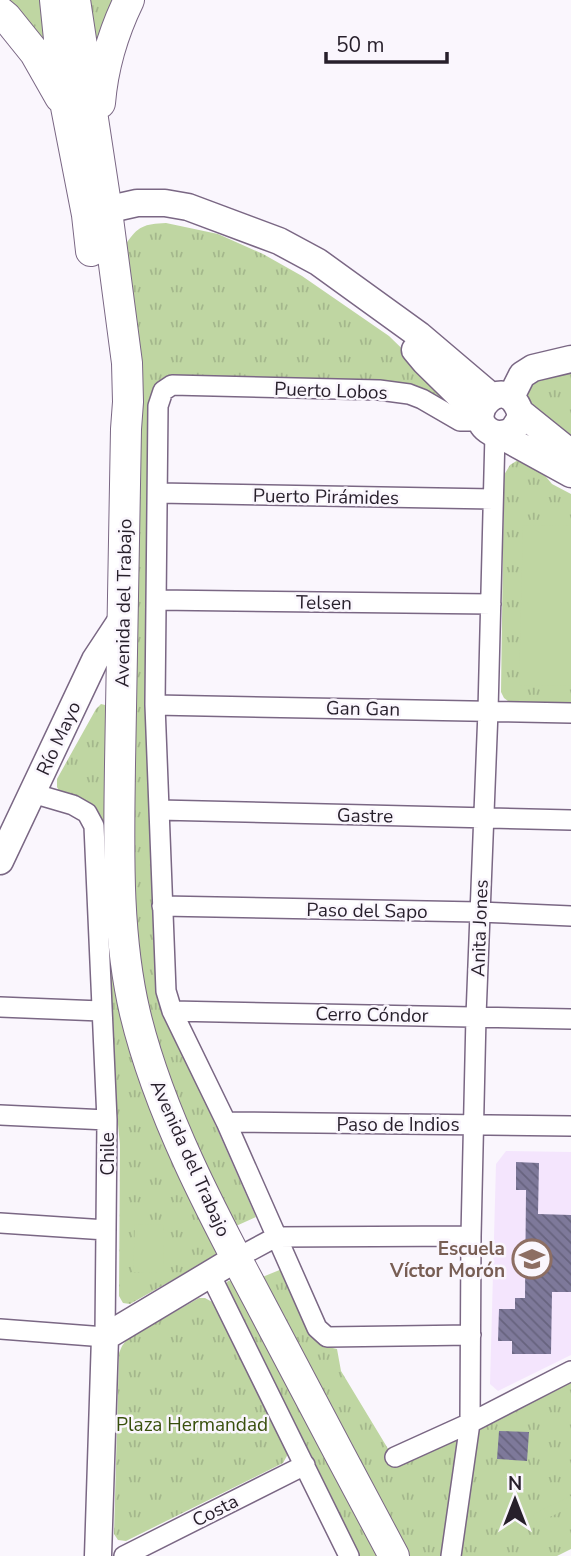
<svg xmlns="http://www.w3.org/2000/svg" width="571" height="1556" font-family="'Nunito Sans',sans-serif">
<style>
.built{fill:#f4e5fd}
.grass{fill:url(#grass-tufts)}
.garden{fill:#bfd6a2}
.building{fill:url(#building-back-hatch)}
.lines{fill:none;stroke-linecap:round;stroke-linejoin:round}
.street-casing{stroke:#7a6784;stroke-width:22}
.secondary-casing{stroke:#7a6784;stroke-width:29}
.primary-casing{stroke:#7a6784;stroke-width:32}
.street{stroke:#fff;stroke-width:19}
.secondary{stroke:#fff;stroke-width:26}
.primary{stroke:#fff;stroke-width:30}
.labels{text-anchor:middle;stroke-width:5;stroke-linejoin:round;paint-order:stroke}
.street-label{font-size:19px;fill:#271f2b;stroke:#faf6fd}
.education-label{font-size:19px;font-weight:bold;fill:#785e54;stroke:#faf6fd;text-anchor:end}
.park-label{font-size:19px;fill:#384f0c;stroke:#faf6fd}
</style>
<defs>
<pattern id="grass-tufts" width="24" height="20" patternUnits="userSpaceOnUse" patternTransform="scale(1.75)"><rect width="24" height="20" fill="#bfd6a2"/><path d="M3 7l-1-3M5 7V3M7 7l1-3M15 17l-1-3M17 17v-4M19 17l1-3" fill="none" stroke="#a4b78c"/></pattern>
<pattern id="building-back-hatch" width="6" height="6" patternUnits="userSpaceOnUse" patternTransform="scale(1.75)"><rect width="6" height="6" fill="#7e799a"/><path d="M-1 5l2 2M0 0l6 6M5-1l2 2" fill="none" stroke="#67637e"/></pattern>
</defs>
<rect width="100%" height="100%" fill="#faf6fd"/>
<path class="built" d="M506,1151L571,1152V1355L498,1391L490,1384L496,1164Z"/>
<path class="grass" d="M0,0H45L55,68Z
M84,0H121L100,61Z
M166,223L218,234L263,254L302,276L389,336L460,405L458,411L418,388L166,382L158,995L256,1217L236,1226L181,1118L152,1039L132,919L126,244C138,226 144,224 166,223Z
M571,372V437L547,426L523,395L535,382Z
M518,460L537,466L552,484L571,494V705L512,704L504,698L501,692L504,475L510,465Z
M101,704L105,705L108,711L104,831L105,883L125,1028L152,1114L161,1137L165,1136L218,1251L215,1256L130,1304L123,1303L119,1296L120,1145L110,1041L98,826L60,793L57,787V779L96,709Z
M282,1269L316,1338L324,1346L337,1349L341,1371L396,1462L460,1435L444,1556H407L260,1278Z
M233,1280L378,1556H358L224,1286L228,1281Z
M199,1298H205L214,1303L288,1445V1454L283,1463L126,1541L118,1540L114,1534L119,1353L122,1346L127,1339Z
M571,1378V1549L557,1556H458L478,1433L483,1426Z"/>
<path class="garden" d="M523,525L571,526V686L519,685Z
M135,1224L164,1225L163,1273L133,1272Z
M571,1496V1507L537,1523L533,1514Z"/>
<path class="building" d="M516,1162L539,1163L538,1214L571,1215V1292H552L551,1354H512V1341H498L499,1309H515V1298H525L526,1190H516Z
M499,1431L529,1432L527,1461L497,1459Z"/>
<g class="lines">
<g class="street-casing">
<path id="street" d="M158,493L493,499
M157,600L491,604
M155,705L571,713
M159,810L571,820
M162,906L479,912L571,916
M0,1007L101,1011
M172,1011L571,1019
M0,1115L107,1120
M226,1122L571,1126
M0,1223L106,1230
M237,1258L276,1237L471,1236
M210,1274L349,1556
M0,1329L105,1337L107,1120L94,826L87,813L73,805L32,793
M471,1335L327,1337L317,1328L226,1122L172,1011L166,991L155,705L158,406L163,391L172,385L379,390L409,394L422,399L460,421H482
M395,1457L470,1423L571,1371
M124,1556L305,1465
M451,1556L470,1423L471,1236L476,1016L488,711L495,434"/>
</g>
<g class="secondary-casing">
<path id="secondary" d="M88,214L137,203H165L188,207L279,241L318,262L419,335L492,397
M415,350L425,362L480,416
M511,397L522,375L533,368L571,359
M520,412V419L513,430C506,434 499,436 491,432C460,415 506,370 520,412L571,453
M500,435L571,474
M0,861L95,660L122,619
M98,1556L105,1337L237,1258"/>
</g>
<g class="primary-casing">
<path id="primary" d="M55,0L66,107L87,215L91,251
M75,0L107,211L127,363L128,402L126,429C125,541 121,652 120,764C119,846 116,932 135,1013C159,1113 212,1213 260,1303C304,1387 349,1472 394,1556
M0,12L6,17L35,53L60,97
M100,103C103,66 113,33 129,0"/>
</g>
<use href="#street" class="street"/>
<use href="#secondary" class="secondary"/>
<use href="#primary" class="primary"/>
</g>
<defs>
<g id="school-ring" transform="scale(2.0125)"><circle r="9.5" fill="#faf6fd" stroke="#8d6e63" stroke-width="1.5"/><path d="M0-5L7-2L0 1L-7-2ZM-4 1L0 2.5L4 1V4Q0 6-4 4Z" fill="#8d6e63"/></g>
</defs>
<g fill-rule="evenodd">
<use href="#school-ring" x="532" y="1259"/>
</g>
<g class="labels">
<g class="street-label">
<text transform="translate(331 390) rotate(2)" y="7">Puerto Lobos</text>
<text transform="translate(326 496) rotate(1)" y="7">Puerto Pirámides</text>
<text transform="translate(324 602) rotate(1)" y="7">Telsen</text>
<text transform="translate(123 603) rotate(-89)" y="7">Avenida del Trabajo</text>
<text transform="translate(363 708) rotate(1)" y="7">Gan Gan</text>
<text transform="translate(58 738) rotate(-65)" y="7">Río Mayo</text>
<text transform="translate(365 815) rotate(1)" y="7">Gastre</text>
<text transform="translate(367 910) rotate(1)" y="7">Paso del Sapo</text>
<text transform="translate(479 928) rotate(-88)" y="7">Anita Jones</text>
<text transform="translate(372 1014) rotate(1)" y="7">Cerro Cóndor</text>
<text x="398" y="1131">Paso de Indios</text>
<text transform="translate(107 1154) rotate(-90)" y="7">Chile</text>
<text transform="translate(191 1158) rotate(66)" y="7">Avenida del Trabajo</text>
<text transform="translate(215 1510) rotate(-27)" y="7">Costa</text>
</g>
<g class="education-label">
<text x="505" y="1255">Escuela<tspan x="505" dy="22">Víctor Morón</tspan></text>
</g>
<g class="park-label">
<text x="192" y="1431">Plaza Hermandad</text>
</g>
</g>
<g transform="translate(515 1500)" stroke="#faf6fd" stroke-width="5" paint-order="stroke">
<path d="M0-5L12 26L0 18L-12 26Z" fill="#271f2b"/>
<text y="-10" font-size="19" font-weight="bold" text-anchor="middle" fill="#271f2b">N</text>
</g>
<path d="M326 52v10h121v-10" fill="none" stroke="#271f2b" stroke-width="3.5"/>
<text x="336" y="52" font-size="21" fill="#271f2b" stroke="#faf6fd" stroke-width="5" paint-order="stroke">50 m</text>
</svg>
